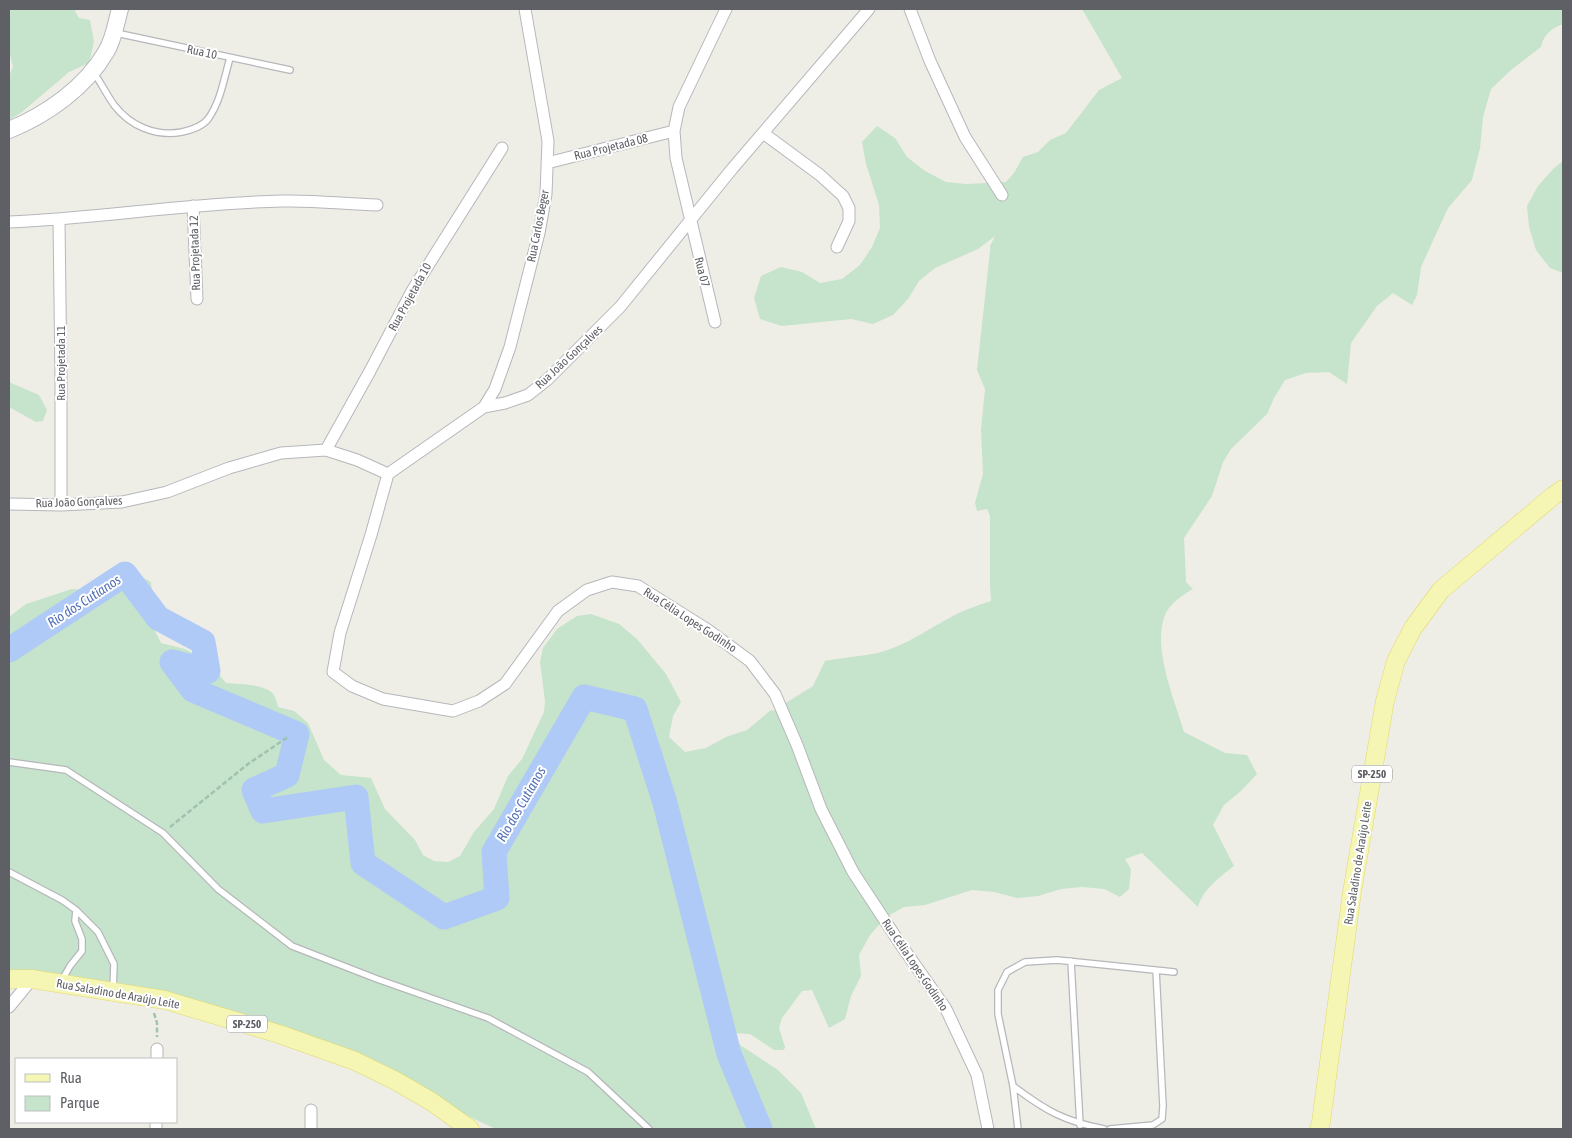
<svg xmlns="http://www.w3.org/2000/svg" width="1572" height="1138" font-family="'Asap Condensed',sans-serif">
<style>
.green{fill:#c6e3cb}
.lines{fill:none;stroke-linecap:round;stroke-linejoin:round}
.river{stroke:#afcaf6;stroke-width:25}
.lane-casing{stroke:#b6b7bb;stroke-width:8}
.street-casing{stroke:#b6b7bb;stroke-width:13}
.secondary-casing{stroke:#b5b7bc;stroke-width:18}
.primary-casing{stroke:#e2d76c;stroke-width:19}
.path{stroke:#9fc3b0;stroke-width:2.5;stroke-dasharray:5 2.5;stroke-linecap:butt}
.lane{stroke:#fff;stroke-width:5.5}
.street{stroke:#fff;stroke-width:11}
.secondary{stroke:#fff;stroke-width:16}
.primary{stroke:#f5f6b3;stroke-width:18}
.labels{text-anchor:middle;stroke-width:4;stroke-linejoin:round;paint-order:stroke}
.shield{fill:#fff;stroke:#8e9093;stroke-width:1}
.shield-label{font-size:11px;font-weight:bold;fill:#5e6065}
.street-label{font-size:12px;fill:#5e6065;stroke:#fff}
.water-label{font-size:14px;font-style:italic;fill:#5472b7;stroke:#fff}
</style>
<rect width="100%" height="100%" fill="#eeeee6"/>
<path class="green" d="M9,9H74L79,18L90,20L94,42L89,63L69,72L22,112L9,120V77L13,66L9,52Z
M1082,9H1563V24C1552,28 1543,35 1541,47L1511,70L1491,89L1483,117L1480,148L1472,180L1448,208L1421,267L1417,295L1412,305L1393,293L1377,306L1351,343L1347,384L1329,372L1306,373L1285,380L1274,398L1267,414L1231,449L1223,462L1212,496L1184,538L1186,582L1193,589C1184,594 1169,604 1165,615C1152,648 1174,698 1184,732L1225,753L1247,755L1257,774L1241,791L1224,805L1213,825L1234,866C1220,877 1203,889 1198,907L1142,853L1125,859L1131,869L1129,889L1120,897L1104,889L1082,887L1061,889L1038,896L1017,898L994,892L972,890L925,905L904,907L886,917L870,935L859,955L861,976L851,996L845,1019L829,1028L812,990L802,991L782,1018L779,1028L785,1047L784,1050H774L750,1034L734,1033V1041L778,1070L801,1093L816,1129H496L474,1119L371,1063L225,1009L106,981L28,971H9V617L26,604L72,589L94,591L131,571L151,582L153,603L152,625L161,643L185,649L208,661L226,683C239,684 266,684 274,695C276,698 277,704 278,707L294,711L308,723L324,760L341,775L371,778L385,809L415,840L423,855L434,861L448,862L460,856L474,832L494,809L508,776L522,759L544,712L545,701L540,662L543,648L557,629L577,616L591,614L619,624L637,639L666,674L681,702L673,716L669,737L685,752L706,748L726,737L747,730L771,710L773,711L813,686L825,661C848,656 871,657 893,648C914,640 932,627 951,617C964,610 978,605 991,601L990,586V516L987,509L977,511L975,503L983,474L981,430L985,389L977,370L990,251V246L995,236L978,249L935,268L919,281L908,299L893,315L873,324L851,319L782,326L760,319L754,298L761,276L781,267L802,272L820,283L842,279L860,265L872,247L880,228L879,205L866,164L862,142L877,126L895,138L907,157L925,171L946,182L966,184L1006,182L1014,173L1023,157L1038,152L1050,140L1066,133L1099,90L1122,78Z
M1563,161V273L1550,268L1536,250L1529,227L1527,206L1538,186L1554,168Z
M9,381L11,383L39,395L47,410L43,421L36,422L9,407Z"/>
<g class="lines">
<path class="river" d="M9,650L125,574L158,618L203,642L208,671L172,662L193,690L297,734L287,775L254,790L263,811L356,797L363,863L444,917L497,898L494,852L584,697L635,709L665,803L729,1054L760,1129"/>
<g class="lane-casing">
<path id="lane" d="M116,33L290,70
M94,73C101,83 107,95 114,105C130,126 156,137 182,132C191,130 202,127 208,119C221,101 224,78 230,58
M9,762L66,770L163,833L218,889L292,946L377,979L488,1018L588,1072L649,1129
M9,872L62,900L76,910L98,932L114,964L113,990
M1071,961L1080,1125
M62,980L70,966L82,951V939L75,921L76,910
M1013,1086C1046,1111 1064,1121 1104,1129
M1018,1129L1013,1086L998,1014V990L1007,972L1025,962L1057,960L1174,972
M1110,1129L1153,1125L1162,1119L1163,1106L1156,970"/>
</g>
<g class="street-casing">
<path id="street" d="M910,9L930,61L965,137L1002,195
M763,133L820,175L843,196L849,208V221L837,247
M547,163L674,131
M193,206L197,299
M59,220L61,380V505
M9,222C100,218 190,203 282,201C313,200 345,204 377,205
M715,322L676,158L674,131L679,107L726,9
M484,407L495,389L510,347L539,233L546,194L548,141L525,9
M326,450L370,371L412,291L502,148
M388,474L371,535L340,633L333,672L352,686L383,699L453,711L479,701L505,684L558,611L587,590L612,582L638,586L708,630L750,661L775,694L797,745L821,809L853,872L901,945L946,1009L977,1075L988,1129
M388,474L484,407L505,403L528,395L547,380L620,307L732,169L869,9
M9,504L61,505L122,502L167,492L229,468L281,453L326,450L357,460L388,474
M9,1007L32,979
M157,1059V1049
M156,1129V1122
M311,1129V1110"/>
</g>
<g class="secondary-casing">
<path id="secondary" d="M9,130C46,115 85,88 106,52C114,39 116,23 120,9"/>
</g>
<g class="primary-casing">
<path id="primary" d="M9,979H32L165,1000L279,1034L355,1061L396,1081L432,1102L470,1129
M1319,1129L1321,1122L1352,892L1385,701L1396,661L1413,628L1441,590L1553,496L1563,489"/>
</g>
<path class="path" d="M170,827L248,764L288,737
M154,1013L157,1023V1037"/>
<use href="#lane" class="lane"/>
<use href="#street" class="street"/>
<use href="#secondary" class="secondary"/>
<use href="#primary" class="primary"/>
</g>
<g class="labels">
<g class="shield">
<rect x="1352" y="765.5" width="40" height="17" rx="4"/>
<rect x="227" y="1015.5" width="40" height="17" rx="4"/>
</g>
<g class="shield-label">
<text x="1372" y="778">SP-250</text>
<text x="247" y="1028">SP-250</text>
</g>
<g class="street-label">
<text transform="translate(202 52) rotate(12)" y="4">Rua 10</text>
<text transform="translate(611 147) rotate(-14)" y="4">Rua Projetada 08</text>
<text transform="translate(538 226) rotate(-79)" y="4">Rua Carlos Beger</text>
<text transform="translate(195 253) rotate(-92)" y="4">Rua Projetada 12</text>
<text transform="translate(702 272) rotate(76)" y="4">Rua 07</text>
<text transform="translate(410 297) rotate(-61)" y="4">Rua Projetada 10</text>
<text transform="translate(569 357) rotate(-43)" y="4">Rua João Gonçalves</text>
<text transform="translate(61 363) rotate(-90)" y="4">Rua Projetada 11</text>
<text transform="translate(79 502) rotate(-2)" y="4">Rua João Gonçalves</text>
<text transform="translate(690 620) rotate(33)" y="4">Rua Célia Lopes Godinho</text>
<text transform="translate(1358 863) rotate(-81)" y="4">Rua Saladino de Araújo Leite</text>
<text transform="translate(915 965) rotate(56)" y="4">Rua Célia Lopes Godinho</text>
<text transform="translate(118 994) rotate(10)" y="4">Rua Saladino de Araújo Leite</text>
</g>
<g class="water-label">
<text transform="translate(84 601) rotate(-33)" y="5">Rio dos Cutianos</text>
<text transform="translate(521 804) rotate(-60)" y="5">Rio dos Cutianos</text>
</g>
</g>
<rect width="1572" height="1138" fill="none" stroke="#5e6065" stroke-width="20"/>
<rect x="15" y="1058" width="162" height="65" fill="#ffffff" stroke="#bfbfc1"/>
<rect x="25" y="1074" width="25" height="8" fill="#f5f6b3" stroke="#bfbfc1"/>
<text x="60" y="1083" font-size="15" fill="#5e6065">Rua</text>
<rect x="25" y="1096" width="25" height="15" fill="#c6e3cb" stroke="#bfbfc1"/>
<text x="60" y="1108" font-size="15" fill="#5e6065">Parque</text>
</svg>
